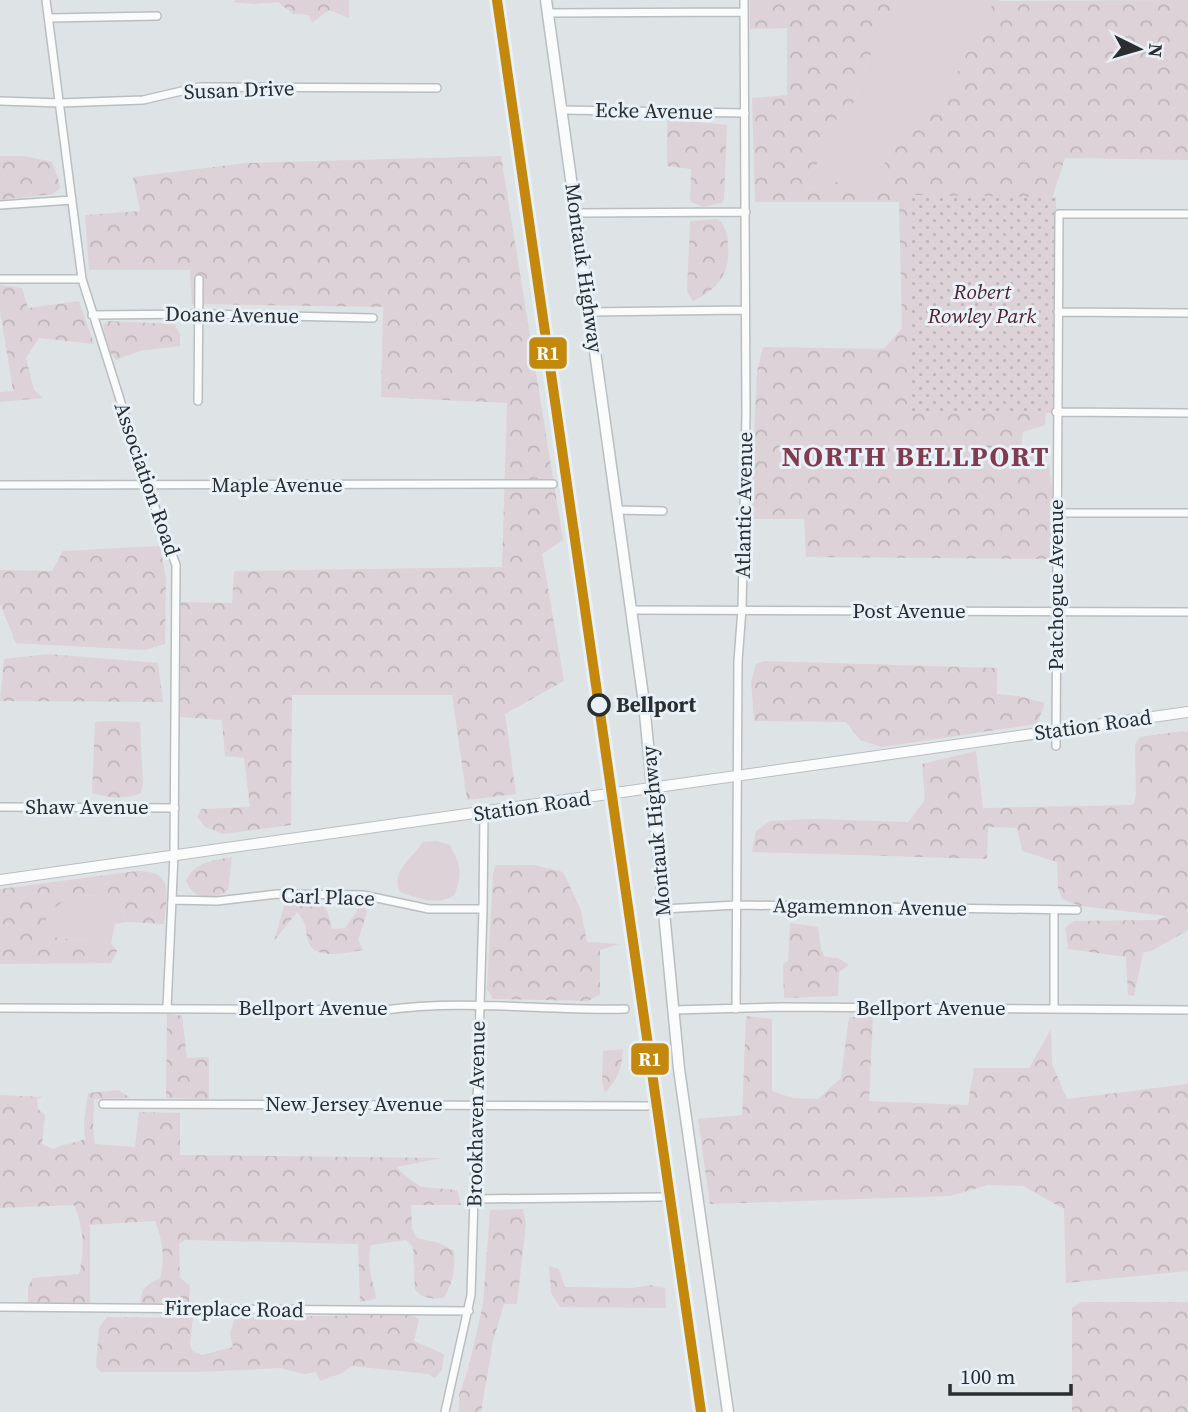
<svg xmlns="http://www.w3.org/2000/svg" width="1188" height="1412" font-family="'Source Serif 4',serif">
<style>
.grass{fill:#ddd2d7}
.forest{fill:url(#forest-crowns)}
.park{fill:url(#park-dots)}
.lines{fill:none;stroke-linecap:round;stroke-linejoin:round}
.street-casing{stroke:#babec1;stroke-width:10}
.secondary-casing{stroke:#babec1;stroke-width:12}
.primary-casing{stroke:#babec1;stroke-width:13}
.street{stroke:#fafbfb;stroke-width:7}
.secondary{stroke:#fafbfb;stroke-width:10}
.primary{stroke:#fafbfb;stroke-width:10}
.rail-1-casing{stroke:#e7f1f7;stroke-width:16}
.rail-1{stroke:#c4880c;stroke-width:10}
.stop-dot{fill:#e7f1f7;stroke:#2a2e30;stroke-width:3.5}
.labels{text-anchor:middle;stroke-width:6;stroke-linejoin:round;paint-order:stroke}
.street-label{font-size:21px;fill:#2a2e30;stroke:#e7f1f7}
.park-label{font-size:21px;font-style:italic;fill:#51202e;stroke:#e7f1f7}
.stop-label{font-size:21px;font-weight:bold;fill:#2a2e30;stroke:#e7f1f7;text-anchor:start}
.district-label{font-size:28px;font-weight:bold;letter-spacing:2px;fill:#823b4e;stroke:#e7f1f7}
.line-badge{stroke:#e7f1f7;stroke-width:2.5}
.badge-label{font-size:19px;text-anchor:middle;font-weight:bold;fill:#fff}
</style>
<defs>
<pattern id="forest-crowns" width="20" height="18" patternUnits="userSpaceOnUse" patternTransform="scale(1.75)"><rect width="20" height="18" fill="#ddd2d7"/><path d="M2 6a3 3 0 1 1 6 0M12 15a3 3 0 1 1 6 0" fill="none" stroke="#beb5b9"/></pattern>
<pattern id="park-dots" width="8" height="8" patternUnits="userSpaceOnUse" patternTransform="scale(1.75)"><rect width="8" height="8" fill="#ddd2d7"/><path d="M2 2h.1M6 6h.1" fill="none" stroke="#beb5b9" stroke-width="1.8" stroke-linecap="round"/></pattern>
</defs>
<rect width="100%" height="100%" fill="#dee3e6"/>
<path class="grass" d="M900,0H1003L994,1L981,27L971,35L962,66L900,143L889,154L873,186L857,190L840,181L808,189L804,179L820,160L825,136L837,118L852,107L879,31Z
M436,841L450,845C462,868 462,871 455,895C436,906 420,899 400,892C390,871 413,858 423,842Z
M109,895L119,904L126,922L115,924L111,943L57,938L46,929L45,914L71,896Z"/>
<path class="forest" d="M236,0H349V18L329,10L312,23L309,15L293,14L278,2L254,4L233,2Z
M750,0H900L879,31L852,107L837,118L825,136L820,160L804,179L808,189L840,181L857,190L873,186L889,154L900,143L962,66L971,35L981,27L994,1L1188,0V160L1065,158L989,398L1046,413L1045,425L1023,432L1021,451L1049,465L1062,559L806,557L804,519H750L757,372L763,347L884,349L902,328L899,202H755L752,98L787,95V28L750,29Z
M667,119L727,125L724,199L722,203L703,207L690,201L691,169L667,166Z
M0,156H25L52,162L58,177L60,188L53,194L0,200Z
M501,156L563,540L542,554L564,681L505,714L516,794L467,800L452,695H292L291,825L223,834L205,827L197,817L201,809L250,807L244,758L225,756L222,720L180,717L181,602L232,603L234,571L502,567L507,403L381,397L383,307L192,304L190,270H89L85,215L140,211L133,177L246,163Z
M718,219C726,227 727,233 728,244C731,273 718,289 693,301L687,292L690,221Z
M0,285L22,288L28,308L79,301L94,344L39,338L26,358L34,390L43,398L0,402V392L13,391L0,310Z
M108,321L174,324L180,335V346L140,351L116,360L108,349L103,325Z
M160,546L166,579L165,644L145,650L16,643L0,604V570L52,571L63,551Z
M49,654L158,663L163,702L0,701L4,659Z
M764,661L997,668V694L1019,696L1045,703L1037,724L882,747L860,740L846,722L754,721L751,681L756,664Z
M110,721L140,722L143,785L141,793C125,800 108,798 92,793L95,722Z
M1183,731L1188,732V930L1153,950L1143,953L1134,996L1128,995L1126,957L1068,949L1065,928L1074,921L1156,920L1167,916L1080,906L1062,899L1058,888L1057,862L1022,851L1017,828L988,827L987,859L752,852L756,831L770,821L814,819L908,822L925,800L922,764L976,751L983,808L1133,805L1136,795L1135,744L1140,737Z
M232,857L228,890C213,902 192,900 186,880C197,861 211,861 232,857Z
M496,865H534L563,872L581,910L587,942L619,944L600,950V994L588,1001L493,999L487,989L493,874Z
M137,871C176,871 166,895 164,924L126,922L119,904L109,895L71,896L46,914V929L57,938L111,943L117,951L111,963L0,964V889Z
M308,900C329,905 327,910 332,929L345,928L362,904L367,912L358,940L363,950C349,952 316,961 309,943C303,928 311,929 297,912L274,941L285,903Z
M790,923L818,927L821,949L825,957L838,958L849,965L839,972L838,996L784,998L783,964L788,961Z
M167,1013L182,1016L187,1058L209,1057V1099L166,1098Z
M746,1016L772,1019V1091L792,1098L818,1099L841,1078L849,1017H873L869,1101L968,1105L974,1068H1029L1051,1029L1052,1064L1067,1099L1188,1084V1271L1066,1283L1064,1209L1023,1186L988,1185L950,1196L710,1204L698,1119L742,1115Z
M623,1049C622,1067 618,1080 605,1093L602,1082L603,1051Z
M119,1090L130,1098L94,1099L93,1127L95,1144L135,1147L139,1112L180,1113V1155L441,1158L397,1167C402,1175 414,1181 421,1187L457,1190L461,1205H411L412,1229L417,1238L439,1243L454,1251C455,1269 453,1282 444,1298C431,1299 424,1299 415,1290L413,1247L406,1240L371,1245C366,1265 373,1279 376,1299L360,1302L358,1244L185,1240L179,1244L180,1278L190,1286L189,1302L141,1305C140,1289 146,1284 160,1279C165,1258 163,1241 155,1221L90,1225V1305H28V1286L33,1278L79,1274C85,1250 84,1228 74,1205L0,1208V1095L44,1097L37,1099L38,1109L45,1115L42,1144L53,1149C64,1143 74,1144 85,1139L84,1123L88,1093Z
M523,1209L526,1223L517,1304H504L493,1341L481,1412H459V1395L469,1366L483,1304L490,1210Z
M549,1266L559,1269L565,1287L633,1288L651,1285L665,1288L666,1308L560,1307L551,1293Z
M1081,1302H1188V1412H1072V1308Z
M407,1314L419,1319L414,1341L444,1354L442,1370L435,1378L428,1374L352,1366L342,1373L320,1381L316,1372L305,1374L280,1368L197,1372H101L96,1367L99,1328L107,1317L193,1318L190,1344L192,1351L202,1355L233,1347L230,1334L235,1318Z"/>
<path class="park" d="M911,195L1056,197L1053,413L908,411Z"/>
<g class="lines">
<g class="street-casing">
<path id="street" d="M46,0L82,279L147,485L176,565L174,855L167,1008
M548,13L744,12
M49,18L157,16
M0,101L60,103L143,100L199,87L437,88
M562,110L745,113
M0,205L72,200
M577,213L746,212
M0,279H82
M590,312L745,310
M1058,312L1188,313
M92,315L199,314L373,318
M198,401L199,279
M1056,412L1188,413
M0,485L553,484
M617,510L663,511
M1056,513H1188
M631,610L1188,612
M1056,746L1059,214H1188
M0,807L175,808
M173,900L217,901L277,894L363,895L429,909H483
M663,909L737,905L1077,910
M1054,910V1009
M0,1008L385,1010C464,999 546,1011 625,1009
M736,1009L738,661L742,609L746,413L744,0
M674,1010L783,1007L1188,1010
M103,1104L647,1106
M475,1199L661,1197
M0,1307L469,1311
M445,1412L471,1295L483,909L484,813"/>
</g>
<g class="secondary-casing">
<path id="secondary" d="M0,880L1188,712"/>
</g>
<g class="primary-casing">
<path id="primary" d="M546,0L644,703L679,1069L728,1412"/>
</g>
<use href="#street" class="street"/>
<use href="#secondary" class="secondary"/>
<use href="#primary" class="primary"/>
<g class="rail-1-casing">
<path id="rail-1" d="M497,0L701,1412"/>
</g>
<use href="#rail-1" class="rail-1"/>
</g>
<circle class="stop-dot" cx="599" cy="705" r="10"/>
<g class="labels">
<g class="street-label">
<text transform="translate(239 90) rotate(-2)" y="7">Susan Drive</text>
<text transform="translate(654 111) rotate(1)" y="7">Ecke Avenue</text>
<text transform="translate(584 268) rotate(82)" y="7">Montauk Highway</text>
<text transform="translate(232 315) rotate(1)" y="7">Doane Avenue</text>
<text transform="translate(147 479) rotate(71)" y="7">Association Road</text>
<text x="277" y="492">Maple Avenue</text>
<text transform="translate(744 505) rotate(-89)" y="7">Atlantic Avenue</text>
<text transform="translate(1056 585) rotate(-90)" y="7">Patchogue Avenue</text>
<text x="909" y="618">Post Avenue</text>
<text transform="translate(1093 725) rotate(-8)" y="7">Station Road</text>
<text transform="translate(532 806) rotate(-8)" y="7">Station Road</text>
<text x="87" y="814">Shaw Avenue</text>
<text transform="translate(656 831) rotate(-95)" y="7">Montauk Highway</text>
<text transform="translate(328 897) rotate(2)" y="7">Carl Place</text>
<text transform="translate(870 907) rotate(1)" y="7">Agamemnon Avenue</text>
<text x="313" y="1015">Bellport Avenue</text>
<text x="931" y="1015">Bellport Avenue</text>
<text x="354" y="1111">New Jersey Avenue</text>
<text transform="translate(476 1114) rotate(-89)" y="7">Brookhaven Avenue</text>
<text transform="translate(234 1309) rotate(1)" y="7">Fireplace Road</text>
</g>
<g class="park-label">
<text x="982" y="299">Robert<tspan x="982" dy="24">Rowley Park</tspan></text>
</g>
<g class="stop-label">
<text x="616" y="712">Bellport</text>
</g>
<g class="district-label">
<text x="916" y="466">NORTH BELLPORT</text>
</g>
</g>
<g class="line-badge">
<rect x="528" y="336" width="40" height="34" rx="7" fill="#c4880c"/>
<rect x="630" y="1042" width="40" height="34" rx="7" fill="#c4880c"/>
</g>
<g class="badge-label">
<text x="548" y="360">R1</text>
<text x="650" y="1066">R1</text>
</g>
<g transform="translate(1139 49) rotate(95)" stroke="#e7f1f7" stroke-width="5" paint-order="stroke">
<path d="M0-5L12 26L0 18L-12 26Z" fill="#2a2e30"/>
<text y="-10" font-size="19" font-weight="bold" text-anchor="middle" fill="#2a2e30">N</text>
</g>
<path d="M950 1384v10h121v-10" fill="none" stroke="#2a2e30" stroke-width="3.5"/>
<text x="960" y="1384" font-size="21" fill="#2a2e30" stroke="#e7f1f7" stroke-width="5" paint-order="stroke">100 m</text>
</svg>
